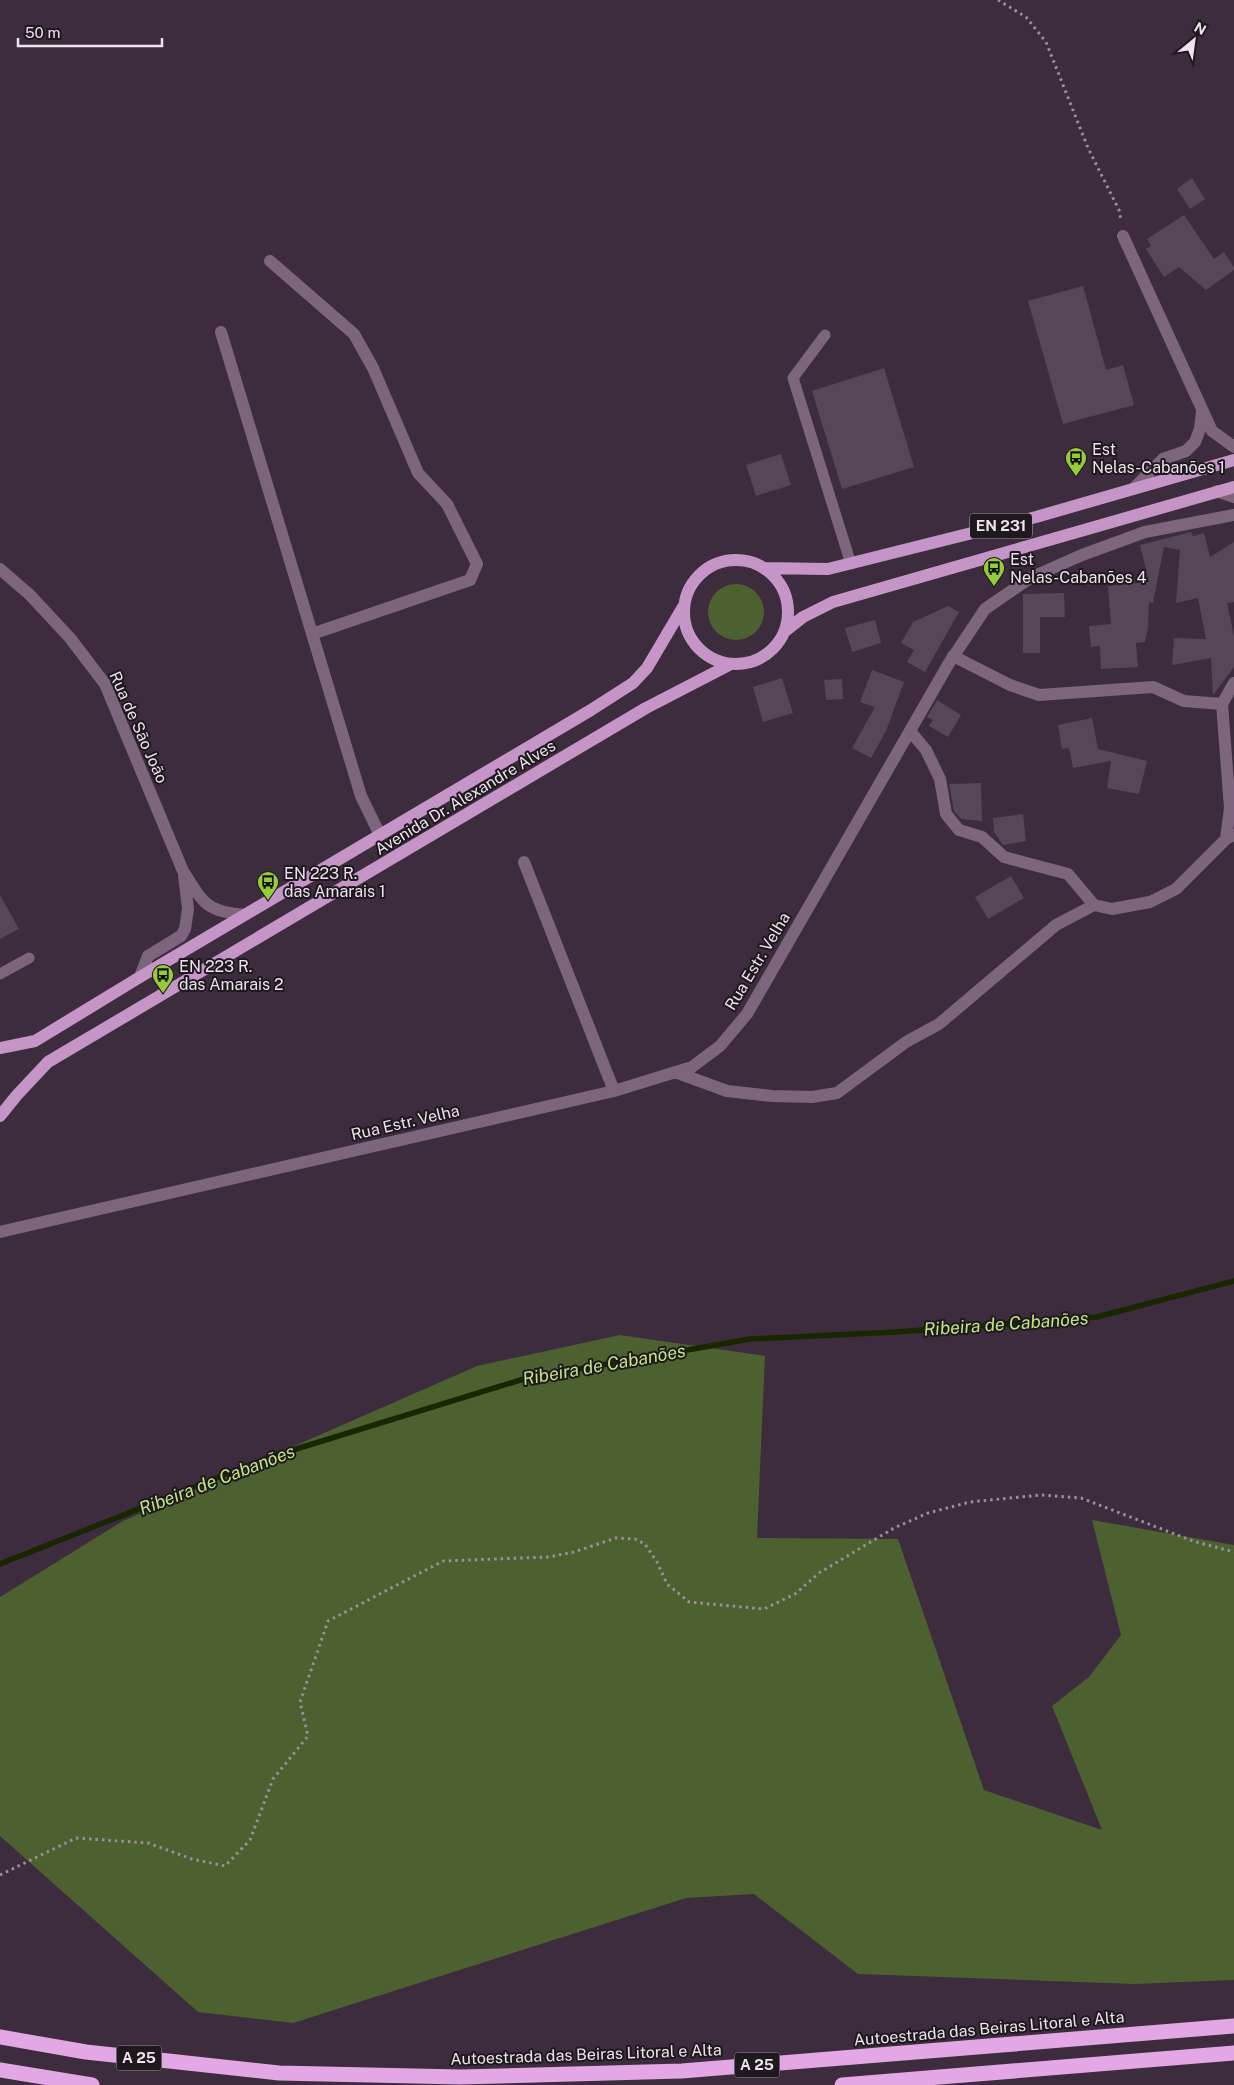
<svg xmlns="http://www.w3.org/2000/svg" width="1234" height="2085" font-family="'Public Sans',sans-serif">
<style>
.green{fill:#4c6030}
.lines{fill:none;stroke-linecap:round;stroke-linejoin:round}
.stream{stroke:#192701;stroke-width:5.5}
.building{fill:#574657}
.path{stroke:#9b8f9c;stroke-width:3;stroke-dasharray:2.5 4;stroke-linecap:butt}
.service{stroke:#7c657d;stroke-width:11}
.minor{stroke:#7c657d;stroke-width:12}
.primary{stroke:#c595c7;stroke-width:12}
.motorway{stroke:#e2a7e4;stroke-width:15}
.labels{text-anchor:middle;stroke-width:4;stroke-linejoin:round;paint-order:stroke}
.shield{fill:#1f181f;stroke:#afa6af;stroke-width:1}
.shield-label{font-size:15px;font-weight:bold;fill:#ede3ed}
.poi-label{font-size:16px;fill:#ede3ed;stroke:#1f181f;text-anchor:start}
.street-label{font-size:16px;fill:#ede3ed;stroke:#1f181f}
.water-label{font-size:18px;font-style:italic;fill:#bee784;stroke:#1f181f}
</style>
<rect width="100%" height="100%" fill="#3c2c3d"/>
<path class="green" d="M708 612a28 28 0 1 1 56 0a28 28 0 1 1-56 0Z
M620,1335L765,1356L757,1538L898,1539L984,1790L1102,1830L1052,1706L1089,1677L1121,1635L1092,1520L1234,1545V1980L1134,1984L858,1974L754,1894L686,1898L293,2023L198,2012L0,1836V1597L123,1521L477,1366Z"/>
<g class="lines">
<path class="stream" d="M0,1564L267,1458L527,1378L750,1339L896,1332L1097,1317L1234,1281"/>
</g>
<path class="building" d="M1192,178L1205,199L1190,209L1177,189Z
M1184,215L1214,259L1224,252L1234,267V270L1206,290L1179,267L1164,277L1146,249L1151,246L1147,239Z
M1083,286L1106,370L1123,365L1134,405L1063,424L1028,301Z
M884,368L914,467L842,489L812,391Z
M781,454L791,485L756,496L746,465Z
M1191,532L1193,536L1204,533L1210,557L1234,542V602L1227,603L1234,636V667L1213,695L1211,658L1172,665L1174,638L1206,639L1198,598L1176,603L1180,550L1164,547L1153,603L1149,602L1148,627L1145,642L1136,643L1138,667L1101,669L1100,646L1091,647L1089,626L1111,624L1108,586L1149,582L1140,545Z
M1064,593L1065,617H1040V653H1023V594Z
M948,606L959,612L925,672L907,662L914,650L901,643L913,622Z
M875,620L881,643L852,652L845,628Z
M872,670L904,682L886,731L871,758L852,748L875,707L860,702Z
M782,678L793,713L763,722L753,687Z
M842,679L843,699L826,700L824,680Z
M937,700L961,715L948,737L929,726L933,720L927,717Z
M1092,718L1098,749L1147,761L1139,794L1107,788L1111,761L1073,768L1069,748L1062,749L1058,725Z
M981,783L982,821L961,819L954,811L949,784Z
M1023,814L1026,841L1003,845L994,832L993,818Z
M1011,876L1024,898L988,919L975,897Z
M0,895L19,929L0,939Z"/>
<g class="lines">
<path class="path" d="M998,0L1026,17L1046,42L1088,148L1119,210L1121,220
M0,1875L76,1838L148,1843L192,1859L225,1866L250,1840L273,1779L308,1736L300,1702L328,1621L443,1561L548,1557L574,1552L616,1538L635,1539L645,1544L657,1562L667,1584L689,1602L764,1609L795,1594L819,1573L894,1528L928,1513L970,1502L1041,1495L1081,1498L1193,1541L1234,1552"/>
<path class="service" d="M825,335L793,378L851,564
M0,974L29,958"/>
<path class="minor" d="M1123,236L1212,431L1234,447
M270,261L354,334L373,368L418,473L447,504L477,564L470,580L312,634
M221,332L361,796L380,835
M1133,489L1163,459L1186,451L1195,442L1200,429L1202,411
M1217,491L1234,497
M0,569L30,595L70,638L105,684L183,871C203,902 204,911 244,915
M953,656L1010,685L1039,695L1153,687L1184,701L1222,704
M910,731L926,750L940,779L946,814L959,830L982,837L1004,857L1068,874L1094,905L1112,909L1150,902L1176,889L1226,839L1234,835
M1226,839L1230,808L1222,704L1234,683
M524,862L614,1091
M140,977L148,956L181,936L185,929L188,909L184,875
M675,1072L727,1091L772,1096L812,1097L837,1093L906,1042L939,1024L1056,925L1094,905
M0,1232L614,1091L692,1067L720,1046L747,1014L949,663L985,609L1030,578L1082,555L1145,532L1234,515"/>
<path class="primary" d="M684 612a52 52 0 1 1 104 0a52 52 0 1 1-104 0Z
M764,568L828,569L1036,517L1234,460
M784,632L803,617L833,602L1234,487
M0,1048L35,1041L140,977L591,710L633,683L647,668L683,607
M0,1116L17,1095L48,1062L646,708L731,664"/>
<path class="motorway" d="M0,2037L86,2052L279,2073L460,2077L682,2071L1234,2026
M0,2070L92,2085
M842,2085L1234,2053"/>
</g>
<defs>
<g id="bus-pin" transform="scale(1.125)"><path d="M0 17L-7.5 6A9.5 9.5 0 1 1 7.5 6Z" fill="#97cc39" stroke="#1f181f"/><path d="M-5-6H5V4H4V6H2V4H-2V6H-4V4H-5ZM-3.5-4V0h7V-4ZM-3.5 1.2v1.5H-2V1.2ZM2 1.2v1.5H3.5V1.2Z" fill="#111"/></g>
</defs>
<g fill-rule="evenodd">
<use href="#bus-pin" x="1076" y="458"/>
<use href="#bus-pin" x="994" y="568"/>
<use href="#bus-pin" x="268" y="882"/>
<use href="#bus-pin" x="163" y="975"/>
</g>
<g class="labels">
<g class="shield">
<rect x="970" y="513.5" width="62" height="25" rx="4"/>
<rect x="116.5" y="2045.5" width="45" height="25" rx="4"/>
<rect x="734.5" y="2052.5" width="45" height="25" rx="4"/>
</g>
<g class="shield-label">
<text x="1001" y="531">EN 231</text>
<text x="139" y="2063">A 25</text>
<text x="757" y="2070">A 25</text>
</g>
<g class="poi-label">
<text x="1092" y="455">Est<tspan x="1092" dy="18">Nelas-Cabanões 1</tspan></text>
<text x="1010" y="565">Est<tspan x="1010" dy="18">Nelas-Cabanões 4</tspan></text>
<text x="284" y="879">EN 223 R.<tspan x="284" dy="18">das Amarais 1</tspan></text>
<text x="179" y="972">EN 223 R.<tspan x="179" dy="18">das Amarais 2</tspan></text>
</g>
<g class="street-label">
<text transform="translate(139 727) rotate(66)" y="6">Rua de São João</text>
<text transform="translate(465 797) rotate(-31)" y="6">Avenida Dr. Alexandre Alves</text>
<text transform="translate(757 961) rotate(-59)" y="6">Rua Estr. Velha</text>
<text transform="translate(405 1122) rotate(-13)" y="6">Rua Estr. Velha</text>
<text transform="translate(989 2028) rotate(-5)" y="6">Autoestrada das Beiras Litoral e Alta</text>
<text transform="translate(586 2054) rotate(-2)" y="6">Autoestrada das Beiras Litoral e Alta</text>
</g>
<g class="water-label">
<text transform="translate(1006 1324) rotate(-4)" y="6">Ribeira de Cabanões</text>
<text transform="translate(604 1365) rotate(-10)" y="6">Ribeira de Cabanões</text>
<text transform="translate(217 1480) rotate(-21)" y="6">Ribeira de Cabanões</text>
</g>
</g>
<g transform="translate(1194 40) rotate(29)" stroke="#1f181f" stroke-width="4" paint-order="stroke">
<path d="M0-4L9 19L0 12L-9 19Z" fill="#ede3ed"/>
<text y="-8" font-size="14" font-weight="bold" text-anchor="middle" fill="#ede3ed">N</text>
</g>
<path d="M18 38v8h144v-8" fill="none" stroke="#ede3ed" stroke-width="2.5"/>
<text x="25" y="38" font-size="15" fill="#ede3ed" stroke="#1f181f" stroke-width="4" paint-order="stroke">50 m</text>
</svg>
